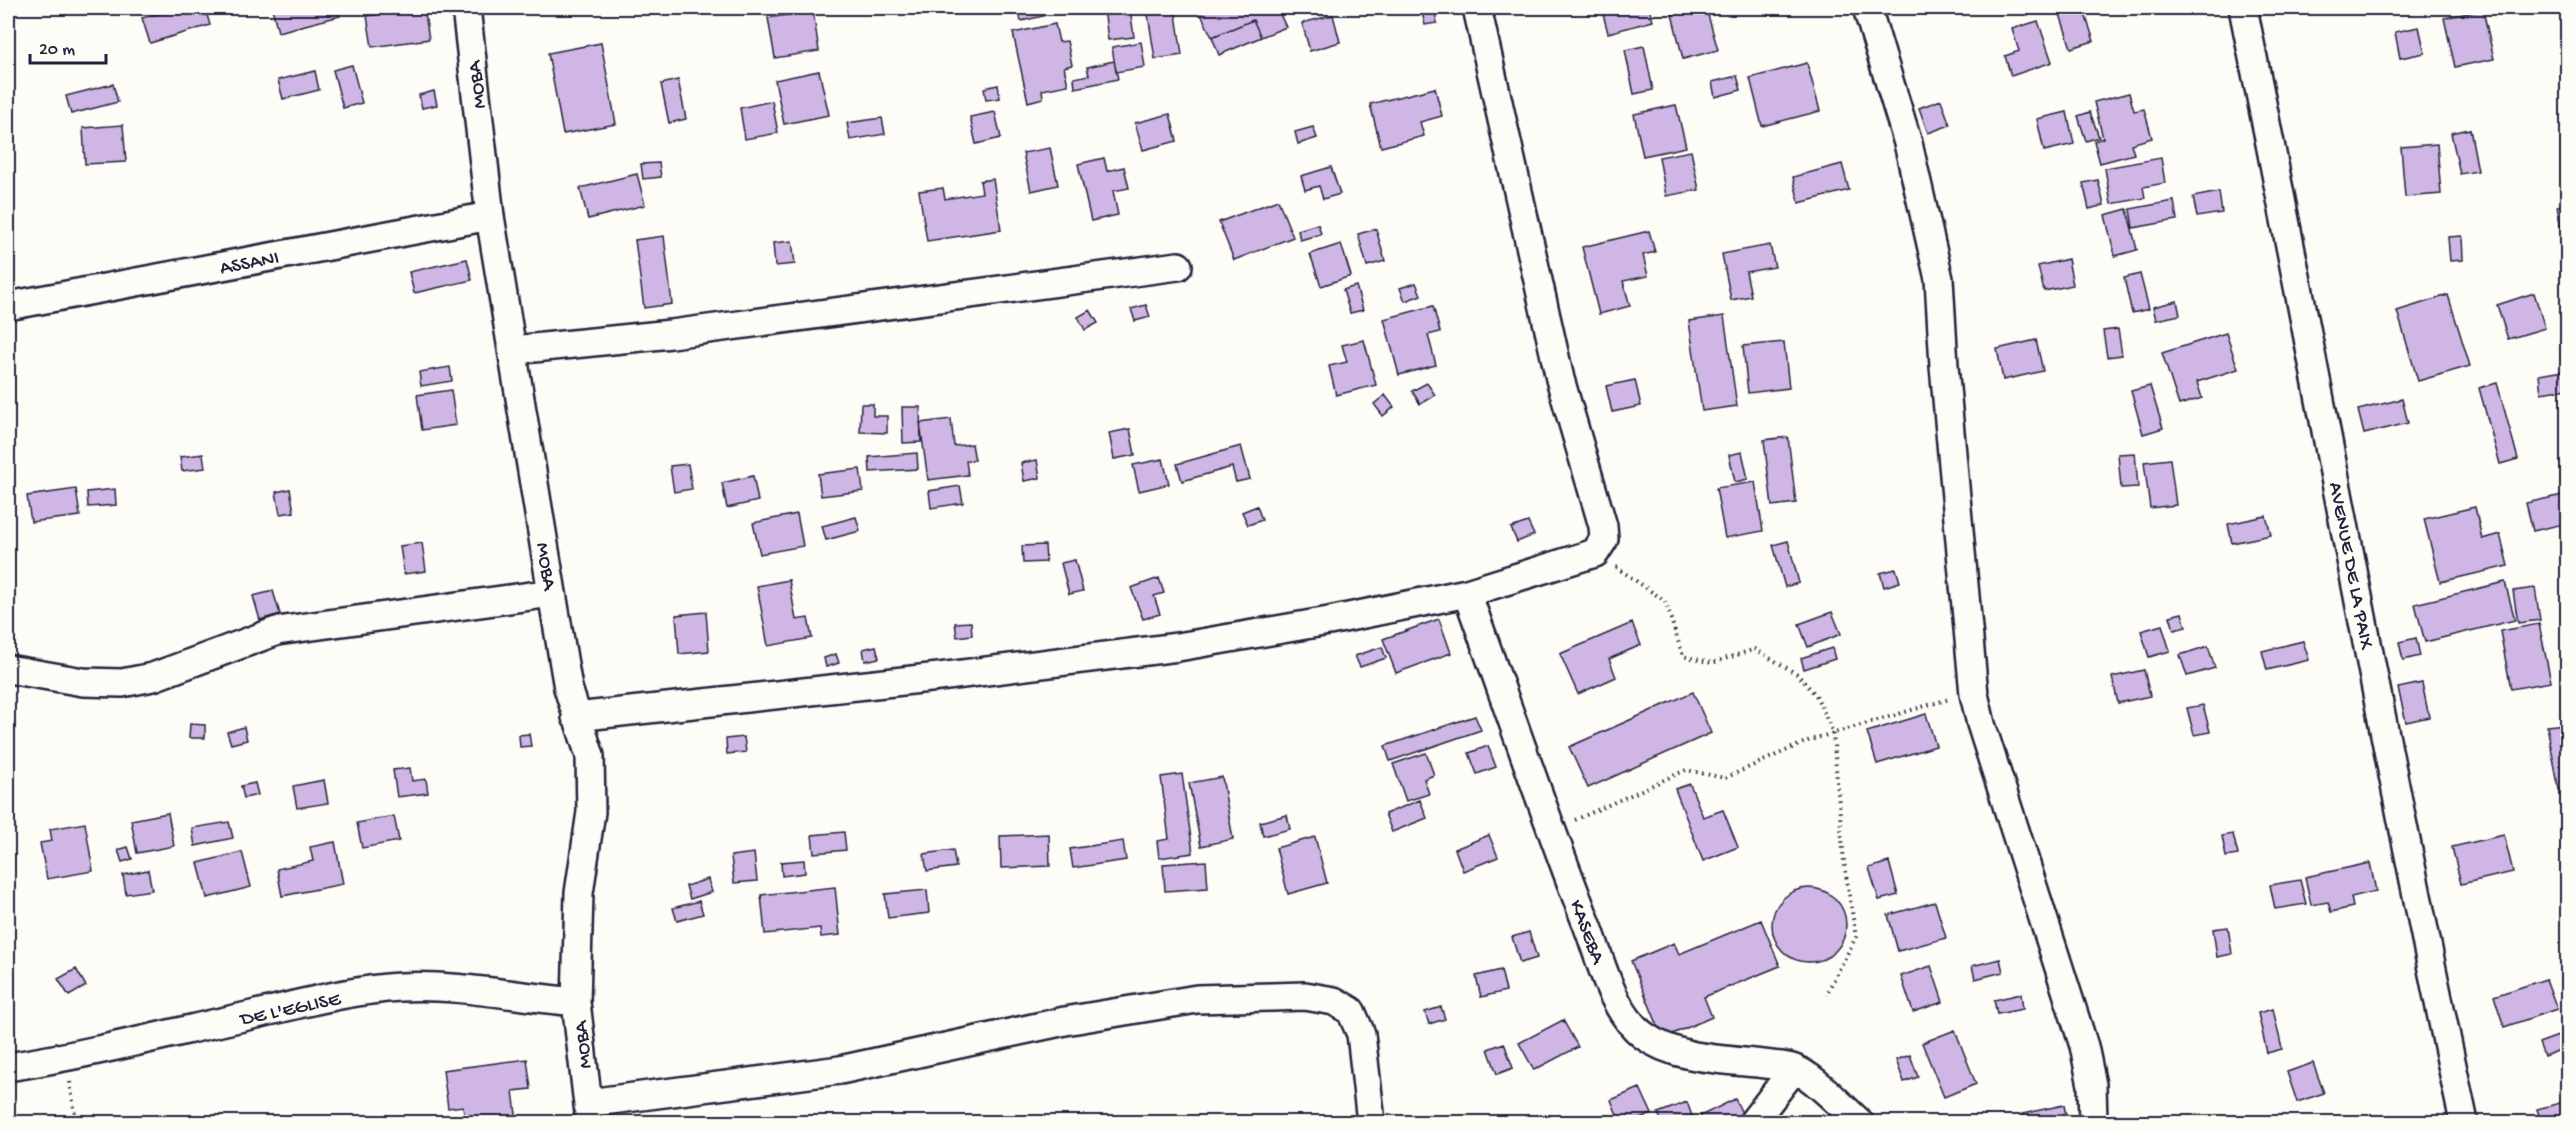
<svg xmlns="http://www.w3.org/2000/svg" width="2575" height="1130" font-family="'Gochi Hand',sans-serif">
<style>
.building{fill:#cfb6e5;stroke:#22223b;stroke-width:1.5}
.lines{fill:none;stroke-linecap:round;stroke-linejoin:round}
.minor-casing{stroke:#22223b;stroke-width:32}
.path{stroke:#22223b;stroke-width:4;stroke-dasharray:1.5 4.5;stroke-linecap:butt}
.minor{stroke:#fdfcf7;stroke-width:27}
.labels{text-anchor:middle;stroke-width:4.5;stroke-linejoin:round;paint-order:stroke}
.street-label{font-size:20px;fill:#22223b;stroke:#fdfcf7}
</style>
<rect width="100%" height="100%" fill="#fdfcf7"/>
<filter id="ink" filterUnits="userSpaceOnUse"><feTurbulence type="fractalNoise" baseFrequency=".0167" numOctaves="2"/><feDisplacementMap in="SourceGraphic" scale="12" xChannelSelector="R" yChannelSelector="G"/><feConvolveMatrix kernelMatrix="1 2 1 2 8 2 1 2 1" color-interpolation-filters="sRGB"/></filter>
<g filter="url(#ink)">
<path class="building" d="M159,8H205L210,25L150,43L142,18L161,13Z
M272,8H337L340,16L278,32Z
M424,8L429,39L372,47L367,16Z
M1018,8H1041L1043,16L1021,21Z
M1104,8H1130L1134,37L1108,40Z
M1147,8H1175L1182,55L1155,59Z
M1198,8H1277L1286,27L1261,37L1253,20L1212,37Z
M1421,8H1434L1437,23L1425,25Z
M1612,8H1649L1653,21L1608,33L1603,14L1613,11Z
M1697,8H1706L1718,50L1683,59L1672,14Z
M2058,8H2083L2094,41L2071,48Z
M2483,10L2494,59L2455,67L2444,18Z
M813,11L819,51L775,58L768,18Z
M1333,15L1340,42L1310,51L1302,23Z
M1253,20L1261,37L1219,55L1212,37Z
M2038,21L2052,62L2011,76L2005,56L2019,51L2012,29Z
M1055,24L1059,42L1067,41L1072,65L1064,67L1068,85L1042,90L1043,98L1028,102L1013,33Z
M2419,27L2425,53L2400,58L2395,32Z
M1141,42L1145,67L1116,72L1112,47Z
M601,43L616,124L563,134L548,53Z
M1644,46L1653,90L1634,94L1625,50Z
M1114,61L1118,79L1075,88L1074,78L1089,75L1087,67Z
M1807,63L1820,111L1762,126L1750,78Z
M352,65L362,103L343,108L333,70Z
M315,71L319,90L283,99L278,80Z
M819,71L829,115L784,124L775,80Z
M1737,76L1741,90L1715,97L1712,82Z
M678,80L686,119L669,123L661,84Z
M113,84L118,102L71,114L66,96Z
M998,85L1000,98L986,100L984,88Z
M1435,88L1442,116L1420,122L1424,136L1381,147L1370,104Z
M434,91L437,105L422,108L419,95Z
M2129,93L2134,111L2144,109L2152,138L2131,144L2134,154L2100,163L2094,141L2103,138L2094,102Z
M1941,100L1950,125L1928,133L1919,108Z
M772,101L778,133L745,139L740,108Z
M1676,105L1686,147L1643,156L1634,114Z
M995,112L1001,138L976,144L970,117Z
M2067,112L2074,144L2044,151L2037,119Z
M2090,112L2099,137L2086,141L2078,116Z
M1170,114L1177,141L1143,150L1135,123Z
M882,118L885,134L850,140L847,123Z
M123,125L126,162L85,164L83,128Z
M1313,127L1317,138L1298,144L1295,132Z
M2470,129L2478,171L2460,174L2451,133Z
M2437,144L2441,194L2405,197L2401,147Z
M1050,148L1058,185L1031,191L1023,153Z
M1691,151L1699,190L1666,196L1659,157Z
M1104,158L1107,171L1124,167L1129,188L1113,191L1118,215L1091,221L1078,164Z
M2161,158L2165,183L2143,187L2145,198L2111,204L2105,168Z
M659,163L661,177L643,179L641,164Z
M1842,164L1849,190L1799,203L1793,177Z
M1331,167L1340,194L1323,199L1319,186L1305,190L1301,176Z
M637,174L645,205L588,219L580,188Z
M993,179L1001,230L927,241L919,191L943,188L945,199L982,193L980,181Z
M2098,180L2104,205L2089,209L2083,183Z
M2219,192L2222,213L2197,217L2193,197Z
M1278,200L1293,237L1234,260L1219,222Z
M2174,201L2177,220L2133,228L2130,209Z
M2568,204V246H2564L2557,206Z
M2127,209L2137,250L2115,256L2105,215Z
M1318,224L1321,234L1300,240L1298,230Z
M1376,229L1385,261L1367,266L1358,234Z
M1649,231L1655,252L1643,255L1648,276L1623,281L1630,306L1599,314L1582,247Z
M664,236L672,304L644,308L635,240Z
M2462,236L2463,260L2450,261L2448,237Z
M792,241L795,264L775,266L773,243Z
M1341,244L1351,276L1321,286L1310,254Z
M1770,245L1775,267L1746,272L1751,296L1731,300L1722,254Z
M467,259L472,280L414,293L409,272Z
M2068,259L2073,285L2044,291L2038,266Z
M2140,274L2149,309L2132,313L2124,278Z
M1416,283L1421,295L1405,301L1400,288Z
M1356,286L1363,310L1350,313L1343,290Z
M2534,293L2545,328L2508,339L2497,305Z
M2448,295L2470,366L2418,381L2397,311Z
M2177,301L2180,315L2156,320L2153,307Z
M1146,305L1150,317L1135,321L1131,309Z
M1433,306L1440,332L1428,335L1436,365L1399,375L1384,319Z
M1090,310L1098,323L1085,330L1078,317Z
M1724,316L1737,406L1702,411L1689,321Z
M2118,329L2122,355L2107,357L2103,331Z
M2226,333L2238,369L2197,382L2202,398L2179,405L2162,353Z
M1364,340L1376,385L1336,395L1329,366L1347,362L1342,345Z
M2036,340L2043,371L2003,380L1997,349Z
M1784,342L1789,388L1748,393L1743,346Z
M450,367L452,381L421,386L419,372Z
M2568,370V389L2541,393L2539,375Z
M1635,380L1641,406L1612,412L1606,386Z
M1427,383L1435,395L1420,404L1412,391Z
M2497,383L2518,459L2500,464L2479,388Z
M2150,386L2163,428L2143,434L2131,391Z
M451,390L456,425L422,430L417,395Z
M1385,395L1394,407L1383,416L1374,404Z
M2402,399L2408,423L2364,434L2358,410Z
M861,404H873V416H887V433L860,432Z
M902,407H920L921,442L903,443Z
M951,419L954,446L972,444L975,460L966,461L968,475L928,480L920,423Z
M1130,429L1135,455L1114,459L1109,433Z
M1788,437L1796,503L1772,506L1764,440Z
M1241,446L1250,479L1236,482L1232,467L1182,481L1177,464Z
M1742,452L1748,479L1735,482L1729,455Z
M917,453L918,469L870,472L869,457Z
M2135,453L2138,487L2121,488L2118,454Z
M203,454L205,468L182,471L180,457Z
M1163,459L1169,484L1139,491L1133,465Z
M2170,459L2176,505L2150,508L2144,462Z
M1037,460L1040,478L1024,481L1021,463Z
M688,464L692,489L674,492L670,466Z
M860,469L863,491L821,496L818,474Z
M753,476L758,501L727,508L722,483Z
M1755,482L1763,531L1725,538L1716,488Z
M960,486L963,503L931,508L929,491Z
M76,489L80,516L31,522L27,496Z
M115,489L116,505L88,507L87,492Z
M290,489L294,512L280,514L276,492Z
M2567,494L2568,523L2533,531L2526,503Z
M1257,506L1262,520L1248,525L1242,512Z
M2475,507L2482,539L2500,534L2508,566L2440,582L2424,519Z
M797,514L803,546L760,554L753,523Z
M2266,516L2271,535L2232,543L2228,524Z
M856,517L860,531L826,540L822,526Z
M1528,522L1534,535L1517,542L1511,528Z
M1788,541L1799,583L1785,587L1773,545Z
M422,543L426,571L404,574L400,546Z
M1045,545L1046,562L1023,563L1022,546Z
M1075,560L1083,591L1069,594L1061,563Z
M1896,569L1900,582L1884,587L1880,573Z
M1159,578L1164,593L1154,596L1160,614L1143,619L1131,588Z
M789,580L796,620L808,618L812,638L768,646L757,586Z
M2505,582L2515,620L2425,642L2415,604Z
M2535,588L2540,620L2518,623L2513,591Z
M273,591L280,614L260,620L253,596Z
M706,612L709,651L679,654L676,615Z
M1832,612L1841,634L1808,647L1799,624Z
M2182,613L2186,627L2174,630L2170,616Z
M1439,619L1451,653L1396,673L1383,639Z
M971,622L972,635L957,637L955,623Z
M1632,623L1641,645L1609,659L1616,677L1578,694L1560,654Z
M2539,624L2551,682L2511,689L2500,631Z
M2162,625L2170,651L2149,657L2141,631Z
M2416,638L2420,656L2403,660L2399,642Z
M2303,641L2309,660L2267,670L2262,651Z
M876,646L879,658L865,661L863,649Z
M2208,646L2215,668L2187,676L2180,655Z
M1382,647L1386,658L1360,667L1355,656Z
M1832,648L1835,659L1804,669L1801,658Z
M836,654L839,663L826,667L824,658Z
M2144,670L2150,696L2118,703L2112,677Z
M2422,683L2429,717L2406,722L2398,688Z
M1693,692L1711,733L1588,788L1569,747Z
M2203,705L2210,732L2194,735L2187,708Z
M1926,714L1936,746L1877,764L1867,732Z
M1475,716L1481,730L1390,761L1385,746Z
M190,724L205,725V738H189Z
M2565,724L2568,789L2559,790L2547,726Z
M244,727L247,740L231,744L227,732Z
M529,734L531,746L520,747L519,735Z
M744,737L746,752L727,754L726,739Z
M1488,746L1496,767L1477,774L1469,753Z
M1426,753L1434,775L1424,779L1429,794L1406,801L1393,764Z
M410,768L412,781L426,779L428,793L397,797L393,770Z
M1182,774L1193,853L1159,858L1157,841L1169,839L1161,777Z
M1222,777L1233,839L1201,846L1189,783Z
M324,780L328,803L297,808L293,786Z
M255,783L258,795L244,798L241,786Z
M1690,784L1703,817L1723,810L1738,847L1703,861L1675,789Z
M1420,800L1427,818L1392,832L1385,814Z
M168,813L174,846L137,853L131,820Z
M1287,815L1290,829L1263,836L1260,822Z
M394,816L399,841L362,848L357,823Z
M229,822L233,838L195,846L192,828Z
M85,823L93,871L47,879L40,843L52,841L50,829Z
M844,832L846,850L814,853L812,835Z
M1049,834L1050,866L1001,868L1000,836Z
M2233,834L2238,855L2226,857L2222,836Z
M1489,835L1498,857L1463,871L1455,849Z
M2504,835L2513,872L2461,884L2452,847Z
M1315,837L1327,883L1288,894L1276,848Z
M1123,841L1126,860L1073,868L1070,849Z
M335,842L343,884L282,896L277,869L313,861L310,847Z
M128,847L132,859L122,862L118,850Z
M953,850L956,867L927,871L924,854Z
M242,852L251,887L207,898L198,863Z
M754,853L757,881L734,883L731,856Z
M804,860L805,873L782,876L781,862Z
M1206,861L1208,888L1165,891L1163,864Z
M1889,862L1898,895L1879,900L1869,868Z
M2370,863L2376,891L2351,897L2353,907L2331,912L2328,902L2311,905L2305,877Z
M148,870L152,890L126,894L123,875Z
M708,879L712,892L690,899L686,886Z
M2300,880L2306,904L2275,909L2270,885Z
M835,887L840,935L821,937L820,928L765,934L761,895Z
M1772 925a37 37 0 1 1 74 0a37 37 0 1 1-74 0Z
M927,890L929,913L888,918L885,894Z
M699,901L703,914L677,921L673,908Z
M1935,902L1946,938L1898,951L1888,915Z
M1761,920L1780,966L1704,997L1712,1017L1663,1038L1631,961L1674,943L1679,954Z
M2228,927L2232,954L2217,957L2213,929Z
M1529,932L1537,958L1520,963L1512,937Z
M2000,959L2003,972L1975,979L1972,966Z
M1931,966L1943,1002L1913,1012L1901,976Z
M76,969L86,986L69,996L58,979Z
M1501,970L1506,991L1481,997L1476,976Z
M2546,979L2557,1009L2504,1027L2494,996Z
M2021,994L2023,1009L1997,1014L1994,1000Z
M1441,1007L1445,1019L1429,1024L1425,1012Z
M2273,1009L2282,1049L2267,1053L2258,1013Z
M1563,1020L1578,1047L1534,1070L1519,1043Z
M1955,1030L1976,1084L1944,1097L1922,1043Z
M2558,1036L2563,1049L2544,1056L2539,1043Z
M1504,1043L1513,1068L1497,1074L1488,1049Z
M1910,1055L1918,1077L1904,1082L1896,1060Z
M527,1059L531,1089L513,1091L517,1122H465L463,1106L448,1108L443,1070Z
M2313,1063L2324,1093L2297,1102L2287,1072Z
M1640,1088L1652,1114L1632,1122H1620L1611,1100Z
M1735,1099L1746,1121L1703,1122L1700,1116Z
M2568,1101V1122H2541L2537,1109Z
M1687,1102L1692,1116L1675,1122H1662L1658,1113Z
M2064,1105L2067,1122H2024L2022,1114Z"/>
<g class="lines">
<g class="minor-casing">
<path id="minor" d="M466,8L490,216L552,593L568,688L590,756L591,812L579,893L576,1002L590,1122
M1867,8L1908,143L1939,279L1944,366L1974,694L1981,724L2084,1046L2092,1085L2093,1122
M2243,8C2318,379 2385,752 2464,1122
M8,306L490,216
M514,350L671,334L1178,266
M1467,593C1507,704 1545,817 1588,927C1601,961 1612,1011 1643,1035C1683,1065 1745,1058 1792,1068C1811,1073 1844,1109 1859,1122
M8,669L83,682L122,683L153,677L277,631L552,593
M576,717L939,677L1178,647L1329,621L1467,593L1595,553L1604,539L1603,526L1560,379L1477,8
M8,1067C90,1054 171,1033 252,1015C301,1004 350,990 400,987C459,984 517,997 576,1002
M588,1103L840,1070L1065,1021L1197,999L1305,996L1334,1001L1351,1011L1361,1034L1371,1122
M1753,1122L1794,1069"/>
</g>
<path class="path" d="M1616,567L1665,601L1683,656L1712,663L1755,649L1797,674L1816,695L1833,733L1844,862L1856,937L1826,995
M1575,820L1686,770L1725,778L1810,740L1949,699
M70,1082L76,1122"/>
<use href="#minor" class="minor"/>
</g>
</g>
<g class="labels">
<g class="street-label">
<text transform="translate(475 85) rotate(-97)" y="7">MOBA</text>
<text transform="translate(249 261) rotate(-11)" y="7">ASSANI</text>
<text transform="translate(2353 565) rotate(79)" y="7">AVENUE DE LA PAIX</text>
<text transform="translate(548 566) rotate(81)" y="7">MOBA</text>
<text transform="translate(1589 931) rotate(69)" y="7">KASEBA</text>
<text transform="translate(290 1007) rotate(-12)" y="7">DE L'EGLISE</text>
<text transform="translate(581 1045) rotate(-96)" y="7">MOBA</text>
</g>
</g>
<rect width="2575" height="1130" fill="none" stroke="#fdfcf7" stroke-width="30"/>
<rect x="15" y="15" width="2545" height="1100" fill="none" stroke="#22223b" stroke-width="2" filter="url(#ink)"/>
<path d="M30 54v9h76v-9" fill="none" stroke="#22223b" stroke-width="3"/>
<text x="39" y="54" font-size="18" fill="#22223b" stroke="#fdfcf7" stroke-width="4.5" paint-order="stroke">20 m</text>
</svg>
